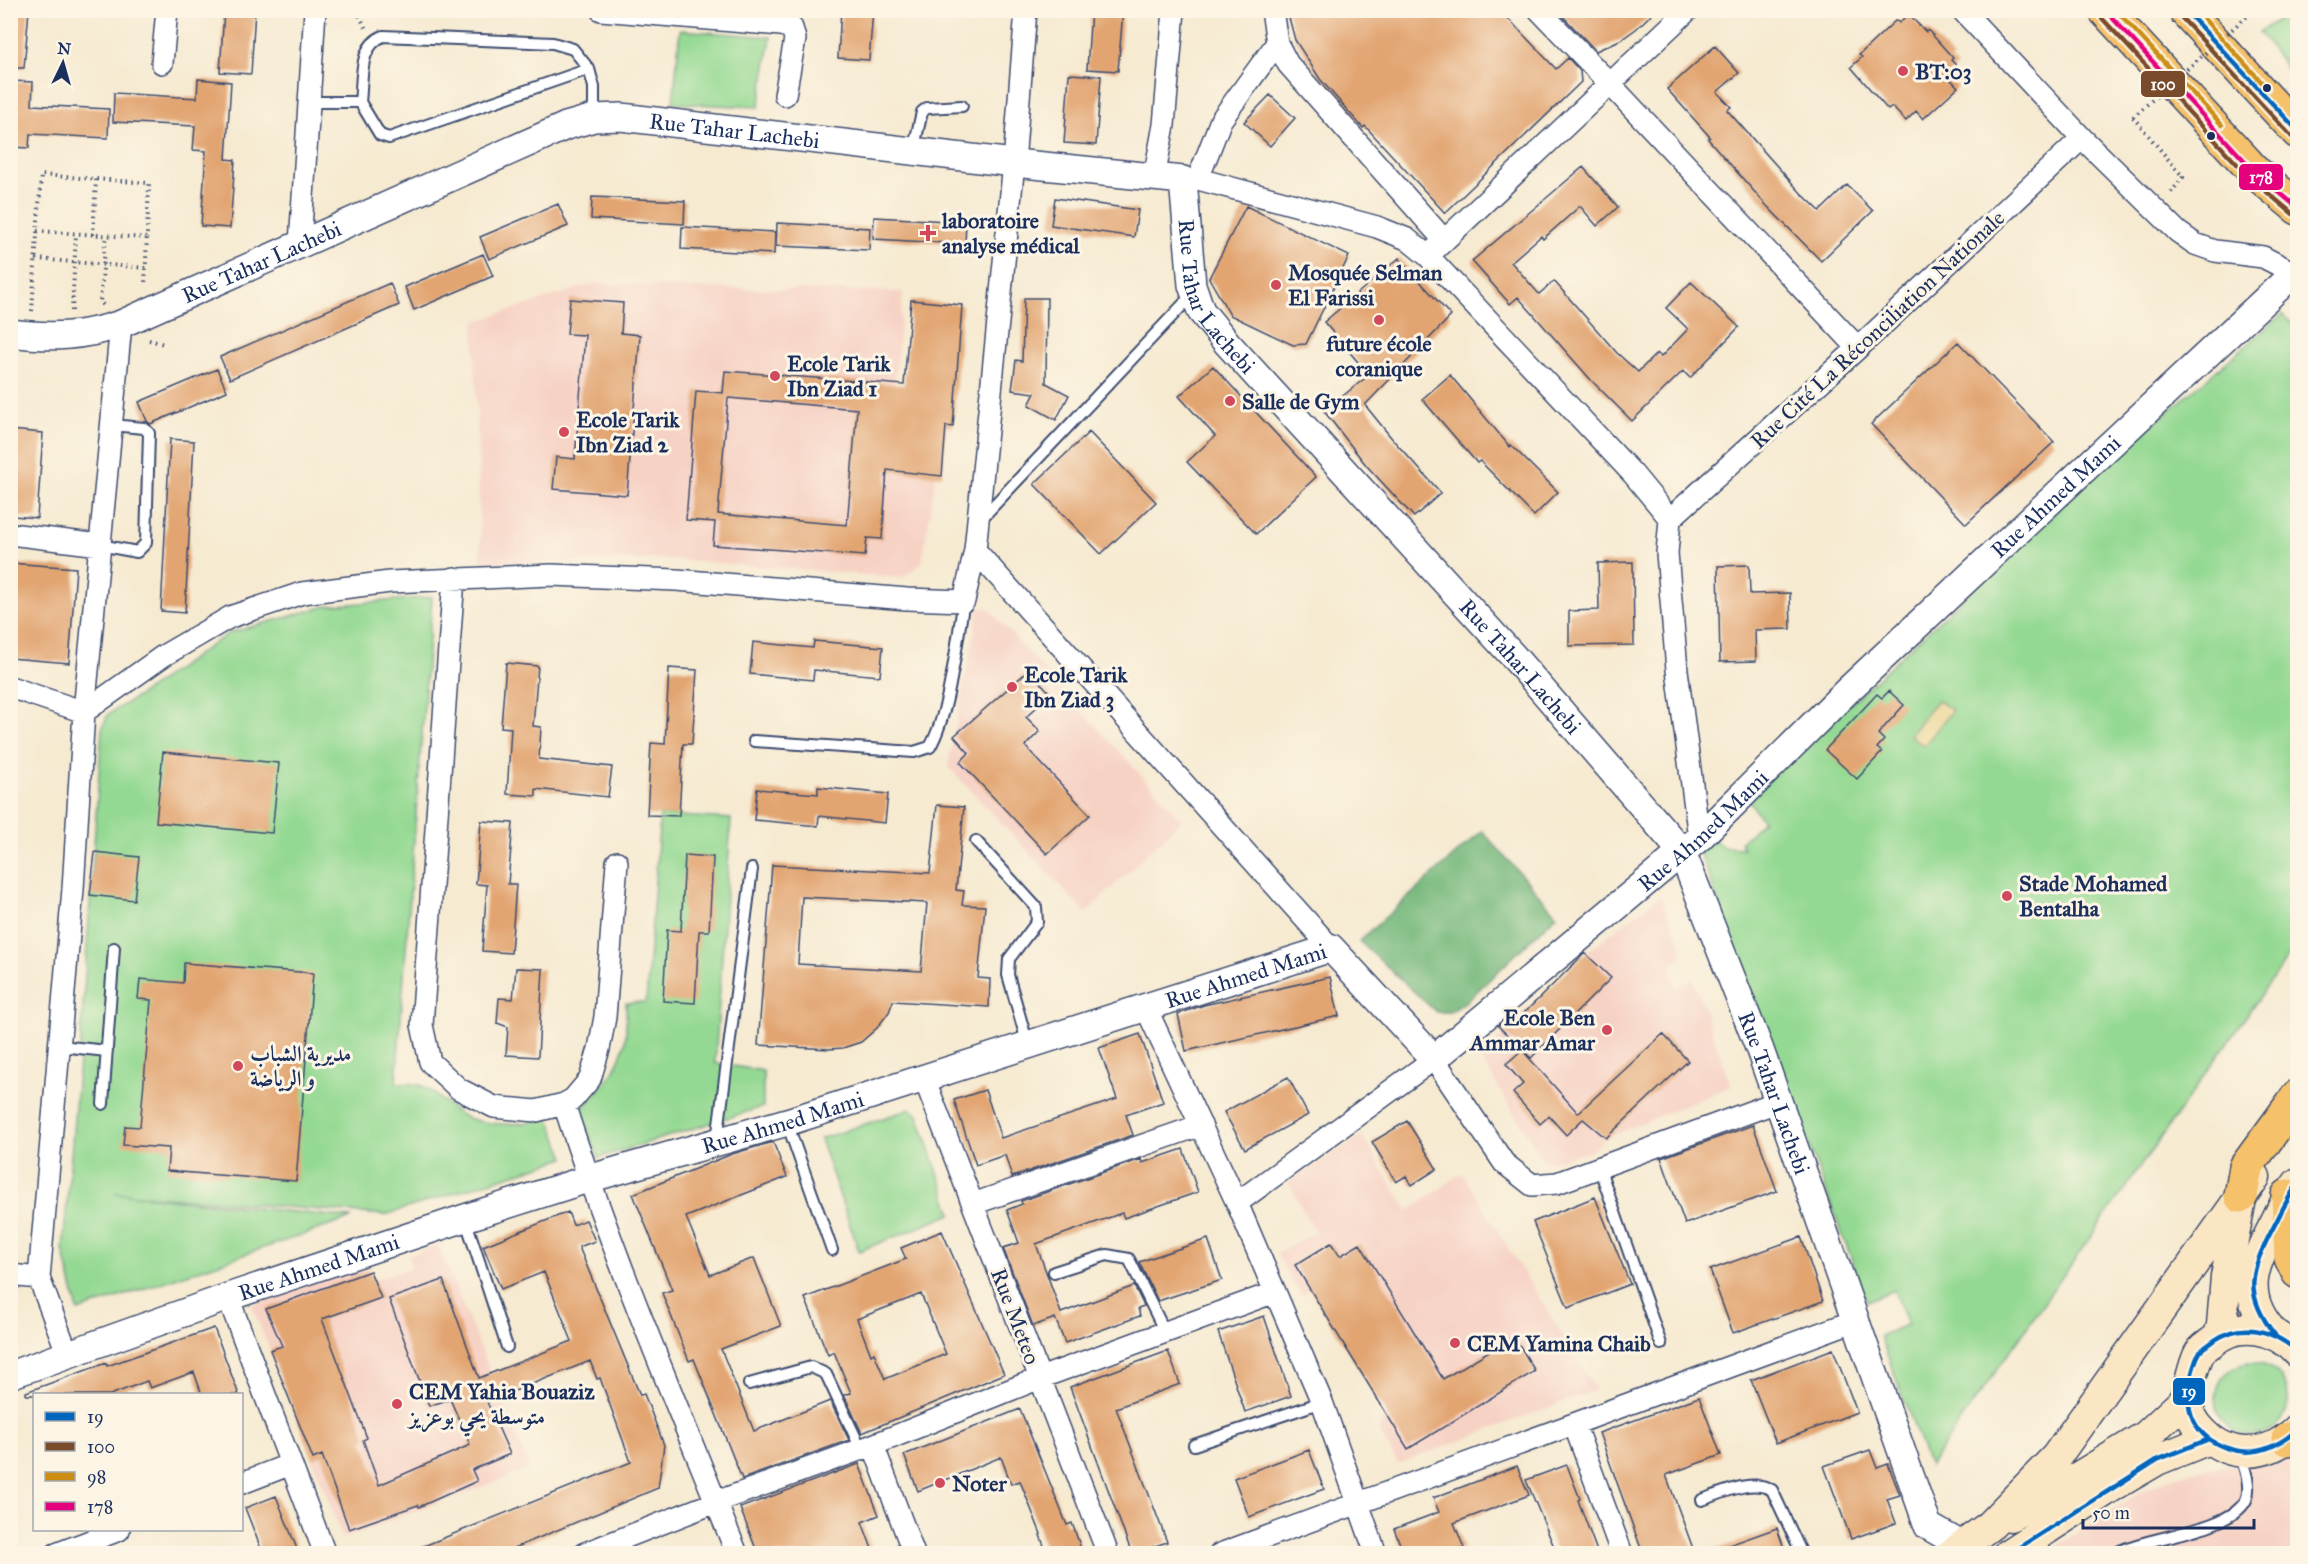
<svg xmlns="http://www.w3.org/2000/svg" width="2308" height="1564" font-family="'IM FELL Great Primer',Amiri,serif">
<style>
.built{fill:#f6d2c5}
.green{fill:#94d993;stroke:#588478;stroke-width:1.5}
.forest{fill:#77b97d;stroke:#49746e;stroke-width:1.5}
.sand{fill:#eeda9e;stroke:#84847e;stroke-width:1.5}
.building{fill:#e2a572;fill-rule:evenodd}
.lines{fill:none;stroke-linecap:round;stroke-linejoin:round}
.service-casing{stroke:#3c4b6f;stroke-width:14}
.minor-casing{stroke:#3c4b6f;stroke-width:24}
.tertiary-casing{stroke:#3c4b6f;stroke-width:30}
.secondary-casing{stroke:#3c4b6f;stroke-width:33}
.motorway-casing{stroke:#3c4b6f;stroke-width:36}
.path{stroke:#3c4b6f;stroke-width:4;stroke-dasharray:1.5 4.5;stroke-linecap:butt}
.service{stroke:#fff;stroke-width:10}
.minor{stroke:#fff;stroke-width:21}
.tertiary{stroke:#fff;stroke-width:27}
.secondary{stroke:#fbe6c4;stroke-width:30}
.motorway{stroke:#f5c16b;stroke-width:33}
.path-bridge{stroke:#3c4b6f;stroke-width:4;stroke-dasharray:1.5 4.5;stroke-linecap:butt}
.bus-1-casing{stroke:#fcf5e5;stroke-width:9}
.bus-2-casing{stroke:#fcf5e5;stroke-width:9}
.bus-3-casing{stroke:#fcf5e5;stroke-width:9}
.bus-4-casing{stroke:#fcf5e5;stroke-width:9}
.bus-1{stroke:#0065bd;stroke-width:4.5}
.bus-2{stroke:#7a4b2a;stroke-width:4.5}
.bus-3{stroke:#cb8e13;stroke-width:4.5}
.bus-4{stroke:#e5007d;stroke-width:4.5}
.poi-dot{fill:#d1495b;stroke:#fcf5e5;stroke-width:2}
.bus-dot{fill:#1b2f5e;stroke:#fcf5e5;stroke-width:2}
.labels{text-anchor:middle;stroke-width:6;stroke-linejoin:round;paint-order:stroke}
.poi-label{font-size:22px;font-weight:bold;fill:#1b2f5e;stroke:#fcf5e5;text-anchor:start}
.street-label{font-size:22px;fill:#1b2f5e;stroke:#fcf5e5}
.line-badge{stroke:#fcf5e5;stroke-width:2}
.badge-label{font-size:16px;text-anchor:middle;font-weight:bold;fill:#fff}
</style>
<rect width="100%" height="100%" fill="#fcf5e5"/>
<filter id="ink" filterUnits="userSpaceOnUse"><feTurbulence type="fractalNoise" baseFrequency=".0167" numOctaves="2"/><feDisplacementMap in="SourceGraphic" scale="12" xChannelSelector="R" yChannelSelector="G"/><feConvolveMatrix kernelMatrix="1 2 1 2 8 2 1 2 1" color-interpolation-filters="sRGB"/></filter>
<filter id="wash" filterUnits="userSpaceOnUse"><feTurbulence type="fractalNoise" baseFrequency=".008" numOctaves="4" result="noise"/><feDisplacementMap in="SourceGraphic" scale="24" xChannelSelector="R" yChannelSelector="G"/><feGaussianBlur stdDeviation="1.35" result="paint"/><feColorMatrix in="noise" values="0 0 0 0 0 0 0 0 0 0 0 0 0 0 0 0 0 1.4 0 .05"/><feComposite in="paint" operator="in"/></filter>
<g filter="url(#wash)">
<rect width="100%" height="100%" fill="#f6ead1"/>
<path class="built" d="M595,283L663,287L903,292L888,459L938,463L922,562L903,578L667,559L481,563L474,322Z
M979,607L988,608L1182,820L1086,913L948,766Z
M1660,896L1680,942L1682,952L1670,970L1677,987L1694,979L1731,1086L1606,1138L1592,1151L1552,1161H1547L1542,1158L1479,1056L1506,1034L1497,1026L1511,1012L1518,1019L1585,953Z
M1362,1135L1408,1211L1462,1173L1596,1390L1398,1464L1379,1431L1386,1413L1310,1290L1302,1296L1276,1254L1315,1232L1288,1182Z
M438,1245L530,1469L343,1538L252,1305L367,1262L374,1280L412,1267L408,1256Z
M2297,1456V1553L2044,1554L2140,1492L2168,1479L2197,1470Z"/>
<path class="green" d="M2286,11H2297V82L2259,32L2287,14Z
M680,30L771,37L759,107L673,103Z
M2283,314L2298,330L2297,944L1929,1466L1880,1336L1908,1324L1894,1290L1867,1301L1697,845L1708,834L1723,847L1744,848L1740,843L1763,821L1748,799L2111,460Z
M432,597L396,1083C403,1084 412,1083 419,1085C434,1089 447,1107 461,1115C487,1128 522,1125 549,1118L565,1158L385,1215L114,1193L352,1218L78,1311L63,1249L80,1050L102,729L108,714L137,697L229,633L326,606Z
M660,815L731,819L715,1063L763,1071V1107L598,1158L580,1110C601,1091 619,1070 625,1041C627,1029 626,1015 626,1003L646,1002Z
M910,1109L918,1115L952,1214L859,1251L820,1139Z
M2216 1399a36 36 0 1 1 72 0a36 36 0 1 1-72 0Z"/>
<path class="forest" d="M1482,831L1557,915L1466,1002L1450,1012H1436L1359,941Z"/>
<path class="sand" d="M1937,700L1952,710L1924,746L1910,735Z"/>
<g id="blocks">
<path class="building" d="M10,10H29L24,68H10Z
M224,10H255L251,74L220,72Z
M841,10H873L869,60L838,58Z
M1091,10H1123L1118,71L1087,69Z
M1287,10H1500L1556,69L1568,58L1580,71L1581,82L1445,213L1365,126L1363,128L1320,79L1295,40Z
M1557,10H1656L1636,29L1622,39L1596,51Z
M1908,14L1926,32L1928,30L1953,58L1951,60L1957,66L1947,76L1958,87L1923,119L1916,111L1906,121L1892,107L1888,110L1851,67L1862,57L1859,55L1896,20L1899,23Z
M1715,46L1739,73L1717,92L1731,107L1727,110L1801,193L1820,211L1847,185L1873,211L1821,261L1766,205L1708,139L1710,137L1667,89Z
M1069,74L1101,76L1096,145L1064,143Z
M198,79L231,82L226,159L235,160L230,228L201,226L206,151L193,150L195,126L113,122L114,93L197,98Z
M10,81L33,82L32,105L109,109L108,138L30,134L29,148L10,147Z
M1270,95L1295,118L1270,146L1244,122Z
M1583,167L1618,207L1597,226L1580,206L1543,239L1541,236L1511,262L1539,294L1554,281L1617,353L1638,372L1657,353L1661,357L1688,329L1666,308L1691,282L1739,327L1690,378L1683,371L1632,421L1591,380L1518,297L1510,304L1472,261Z
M592,197L685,201L684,224L591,219Z
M1055,198L1138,210L1134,237L1051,225Z
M558,204L568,226L489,259L480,237Z
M1246,206L1349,256L1306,344L1293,345L1230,315L1209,278Z
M874,217L966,222L965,244L873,239Z
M777,223L870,228L869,250L776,246Z
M682,227L775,232L774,254L681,249Z
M483,254L493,276L414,310L405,287Z
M1399,258L1451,316L1365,405L1394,441L1441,493L1414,517L1366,465L1324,411L1369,375L1324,322Z
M390,283L399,305L230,379L220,357Z
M1024,298H1047L1046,383L1069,395L1056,420L1029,405L1035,393L1012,390L1016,360L1022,361Z
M570,299L623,303L621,333L640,335L627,495L553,489L556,457L575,459L585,335L567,334Z
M911,300L962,305L953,427L946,426L942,476L887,470L882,539L867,538L865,556L713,545L715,522L686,520L696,391L723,393L725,371L904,385ZM728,398L857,409L847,525L718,514Z
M1958,342L2054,442L1966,524L1871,424Z
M1213,366L1316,477L1256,534L1187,462L1215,436L1179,396Z
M217,369L227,391L150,424L147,421L139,402Z
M1450,375L1510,447L1511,445L1558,492L1534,516L1480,461L1477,463L1422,399Z
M10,430L43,433L37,518L13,516L16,466L10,465Z
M1089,432L1156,502L1101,554L1034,484Z
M170,439L194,441L185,613L161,611Z
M1633,562L1634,645L1569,646V611L1599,610L1598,563Z
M10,563L76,568L69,663L10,658Z
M1749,565L1750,594L1790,593L1791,629L1755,630L1756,661L1720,662L1718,566Z
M814,641L883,647L880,676L814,670L813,680L750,674L753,642L813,648Z
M506,663L538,666L533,726L541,727L539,759L612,767L608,797L536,789V796L507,794L511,728L501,727Z
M669,668L697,670L692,744H683L679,816L647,815L651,743L665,744Z
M1029,670L1051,694L1026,717L1040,731L1025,746L1090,815L1047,854L960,762L969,753L954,736Z
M1889,691L1904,705L1878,734L1884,740L1877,748L1882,752L1857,779L1825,750L1877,694L1882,698Z
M163,752L279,763L272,833L156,822Z
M818,787L888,794L885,823L819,816L818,826L754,820L757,789L818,794Z
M937,805L964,807L956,890L964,891L962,905L985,906L978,978L990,979L989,1007L893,1001L889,1012L877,1028L861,1042L843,1048L829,1049L758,1045L772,865L930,873ZM802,897L927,903L921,971L798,964Z
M481,821L513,823L508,884H516L511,953L482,951L487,885L476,884Z
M95,852L139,857L134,900L90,895Z
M685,855L713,857L709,931H699L695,1003L663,1001L667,930L681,931Z
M1585,953L1611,978L1531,1058L1498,1026L1513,1014L1518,1019Z
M184,963L313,973L296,1181L167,1171L169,1148L123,1145L125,1126L140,1127L151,1000L138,999L140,979L183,983Z
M516,968L543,969L538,1057L506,1055L508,1027L497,1023L499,998L513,999Z
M1330,977L1339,1016L1186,1051L1178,1014L1204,1005Z
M1140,1034L1163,1102L1126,1115L1133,1135L1012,1177L1005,1155L976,1165L954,1100L985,1090L1001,1138L1117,1099L1099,1048Z
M1663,1034L1688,1061L1606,1138L1583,1119L1566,1135L1549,1116L1540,1124L1513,1093L1523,1084L1506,1064L1522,1050L1578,1113Z
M1288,1077L1308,1115L1245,1149L1224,1112Z
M1407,1121L1437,1169L1412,1185L1406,1176L1396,1182L1372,1142Z
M1753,1125L1777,1191L1685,1224L1661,1158Z
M773,1142L787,1177L686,1217L710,1275L754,1258L781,1326L721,1349L754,1431L830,1401L849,1440L742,1479L694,1359L689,1361L662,1293L672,1290L633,1194L732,1154Z
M1183,1149L1198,1192L1124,1218L1122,1213L1036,1244L1061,1313L1134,1286L1144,1306L1138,1308L1140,1316L1065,1343L1055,1318L1033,1326L1003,1248L1019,1243L1007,1210L1022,1204L1021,1201L1141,1159L1142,1163Z
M1595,1197L1630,1284L1568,1308L1533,1222Z
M568,1212L573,1225L586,1220L595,1241L579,1247L640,1395L644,1394L664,1445L658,1488L500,1554H404L631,1462L600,1378L597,1379L590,1361L487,1402L510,1454L472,1470L477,1481L419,1507L418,1505L349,1529L322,1455L313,1459L270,1350L282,1346L266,1309L370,1271L381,1298L322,1319L367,1438L363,1440L379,1485L470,1445L450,1399L429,1406L389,1299L443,1280L479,1378L572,1341L544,1272L501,1289L483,1246Z
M942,1231L1004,1374L862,1433L844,1395L851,1393L834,1352L828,1355L805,1298L906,1259L901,1248ZM921,1294L946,1354L885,1379L874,1353L871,1355L857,1319Z
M1801,1237L1823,1301L1733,1333L1710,1270Z
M1208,1239L1222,1280L1158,1301L1139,1262Z
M1331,1243L1340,1256L1360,1244L1443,1379L1514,1336L1535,1371L1408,1449L1295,1265Z
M1264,1316L1291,1396L1245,1412L1218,1332Z
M214,1328L239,1395H202L194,1372L150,1388L147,1381L110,1395H26V1392L106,1363L107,1366Z
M1833,1349L1857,1412L1776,1443L1751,1380Z
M1168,1351L1180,1384L1116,1408L1167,1542L1132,1554L1070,1387Z
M1699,1397L1721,1455L1666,1475L1695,1554H1643L1599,1433Z
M1020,1409L1067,1525L1072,1523L1083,1554H1047L1040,1535L1041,1534L1020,1481L1011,1484L1001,1457L918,1491L904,1455Z
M1309,1450L1324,1489L1249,1517L1234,1478Z
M1870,1450L1877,1468L1888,1464L1900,1495L1887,1499L1896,1523L1851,1539L1824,1466Z
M859,1464L879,1515L862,1522L874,1554H758L740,1508Z
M1567,1465L1580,1499L1578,1500L1598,1554H1557L1526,1480Z
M1517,1466L1529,1495L1454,1523L1464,1548L1448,1554H1404L1394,1529L1439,1512L1433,1498Z
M276,1496L299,1554H263L245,1508Z
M1777,1528L1786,1554H1712V1551Z"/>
</g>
</g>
<g filter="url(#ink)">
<use href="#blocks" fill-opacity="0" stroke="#3c4b6f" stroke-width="1.5"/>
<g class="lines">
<g class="service-casing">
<path id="service" d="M309,102H360L380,135L389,138L589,69
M360,102C363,78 358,47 383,36L553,43L573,49L589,69L594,87V117
M913,151L922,112L927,108L962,106
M981,519L1193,294
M100,545L137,552L146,543L149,433L144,428L111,425
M754,741L914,752L930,747C950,712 956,643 964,601
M976,841L1036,907L1037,922L1009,959L1008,975L1028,1045
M60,1046L107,1051
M103,1104L114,948
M787,1123L832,1250
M717,1140L752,869
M1599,1167L1661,1344
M465,1218L507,1347
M1054,1272L1107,1255L1129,1259L1165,1332
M749,1384L811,1367L826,1374L861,1449
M1194,1445L1322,1402
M1702,1500C1723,1493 1752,1478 1772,1490L1802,1554
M2114,1554C2145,1536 2230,1532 2246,1500C2252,1486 2244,1467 2240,1454"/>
</g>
<g class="minor-casing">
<path id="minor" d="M601,10L781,25L792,28L795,39L785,95
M1272,10L1277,43L1288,64L1444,240
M1539,10L1610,84L1858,348
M1962,10L2082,138L2178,232L2195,244L2215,251L2263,257L2294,273
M162,63L167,10
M1154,178L1164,125L1174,10
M1198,179L1221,120L1277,43
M1183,180L1198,179L1377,227L1407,239L1428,256L1633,474L1670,519L1667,553L1677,670L1699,838
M300,244L315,10
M1428,256L1688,10
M1670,519L1858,348L2082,138
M10,534L100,545
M975,550L1331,948
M454,578L422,1025L430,1062L459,1089L494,1107L536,1111L564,1104L573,1099L590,1079L599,1049L605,1017L617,862
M10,687L84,712L163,656L230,617L302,593L390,582L551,575L676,580L907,599L964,601L975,550L1014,163L1026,10
M1146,1008L1237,1203L1322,1402L1376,1554
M924,1078L1108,1554
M564,1104C613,1257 677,1405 737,1554
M1237,1203L1434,1059L1504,1163L1532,1185L1557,1183L1777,1102
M973,1204L1201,1125
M10,1275L39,1278
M228,1297L325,1554
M68,1355L39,1278L73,889L84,712L121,324
M1574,1424L1622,1554
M873,1445L914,1554
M242,1483L291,1464
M56,1554L119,1530
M583,1554L716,1502L873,1445L1040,1378L1275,1292
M1220,1554L1854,1321"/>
</g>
<g class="tertiary-casing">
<g id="tertiary">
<path id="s1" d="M10,333C51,338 82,337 121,324L566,126L594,118L621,117L1014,163L1183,180L1192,285L1201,311L1227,343L1513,656L1682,852L1760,1050L1928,1526L1963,1546"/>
<path id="s2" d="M10,1375L228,1297L465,1218L588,1179L787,1122L1331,948L1434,1059L1699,838L1849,689L2294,273"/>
</g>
</g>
<g class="secondary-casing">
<path id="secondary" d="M2275,1335C2238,1295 2253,1266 2275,1224C2282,1209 2288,1196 2298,1183
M2219,1336L2222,1325L2226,1277L2240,1204
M2298,1352C2275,1328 2239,1319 2212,1342C2208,1345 2201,1349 2199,1354C2195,1362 2187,1390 2187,1398C2187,1423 2214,1447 2236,1451C2261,1455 2280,1446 2298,1429
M2010,1516L2037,1502L2146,1436L2187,1398
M1951,1554L1988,1527L2056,1457L2255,1177
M2008,1554L2116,1484L2157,1460L2209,1439"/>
</g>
<g class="motorway-casing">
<path id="motorway" d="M2105,10L2255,172L2298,208
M2185,10L2298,132
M2241,1196L2246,1167L2298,1096
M2288,1196L2291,1258L2298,1272
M2288,1439L2298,1436"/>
</g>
<path class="path" d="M357,10L366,29
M2133,117L2183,177L2170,194
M37,231L147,238
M93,235L96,179
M36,259L146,268
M103,305L100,302L106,235
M32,311L41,175L149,183L145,285
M72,311L76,234
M149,340L164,344"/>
<use href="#service" class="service"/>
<use href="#minor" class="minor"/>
<use href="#tertiary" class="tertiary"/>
<use href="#secondary" class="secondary"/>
<use href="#motorway" class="motorway"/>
<path class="path-bridge" d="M2133,117L2254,10"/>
<g class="bus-1-casing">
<path id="bus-1" d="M2185,10L2298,131
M2275,1335C2243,1294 2250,1272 2273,1228C2281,1213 2287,1198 2298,1184
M2298,1352C2273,1330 2243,1321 2215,1340C2210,1344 2204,1347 2200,1352C2196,1358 2194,1366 2192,1373C2182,1408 2193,1438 2230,1449C2256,1457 2279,1446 2298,1429
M2009,1554L2157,1460L2209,1439"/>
</g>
<g class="bus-2-casing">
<path id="bus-2" d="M2099,15L2249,177L2293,214
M2179,15L2292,137"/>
</g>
<g class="bus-3-casing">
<path id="bus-3" d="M2116,10L2222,125
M2196,10L2267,88"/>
</g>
<g class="bus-4-casing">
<path id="bus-4" d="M2105,10L2255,172L2298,208"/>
</g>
<use href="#bus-1" class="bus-1"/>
<use href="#bus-2" class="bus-2"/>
<use href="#bus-3" class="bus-3"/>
<use href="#bus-4" class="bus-4"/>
</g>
</g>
<g class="poi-dot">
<circle cx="1903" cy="71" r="6"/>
<path d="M925 224h6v6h6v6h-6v6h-6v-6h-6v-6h6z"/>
<circle cx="1276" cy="285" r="6"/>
<circle cx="1379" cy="320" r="6"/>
<circle cx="775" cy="376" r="6"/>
<circle cx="1230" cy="401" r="6"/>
<circle cx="564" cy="432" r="6"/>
<circle cx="1012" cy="687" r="6"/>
<circle cx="2007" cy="896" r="6"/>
<circle cx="1607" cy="1030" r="6"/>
<circle cx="238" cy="1066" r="6"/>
<circle cx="1455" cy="1343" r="6"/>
<circle cx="397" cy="1404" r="6"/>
<circle cx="940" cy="1483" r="6"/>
</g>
<g class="bus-dot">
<circle cx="2267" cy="88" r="5"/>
<circle cx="2211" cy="136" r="5"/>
</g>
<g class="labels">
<g class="poi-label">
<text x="1915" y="79">BT:03</text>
<text x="942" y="228">laboratoire<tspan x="942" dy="25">analyse médical</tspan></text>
<text x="1288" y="280">Mosquée Selman<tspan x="1288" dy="25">El Farissi</tspan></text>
<text x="1379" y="351" text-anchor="middle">future école<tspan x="1379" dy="25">coranique</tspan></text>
<text x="787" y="371">Ecole Tarik<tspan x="787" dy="25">Ibn Ziad 1</tspan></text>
<text x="1242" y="409">Salle de Gym</text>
<text x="576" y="427">Ecole Tarik<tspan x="576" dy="25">Ibn Ziad 2</tspan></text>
<text x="1024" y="682">Ecole Tarik<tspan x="1024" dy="25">Ibn Ziad 3</tspan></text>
<text x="2019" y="891">Stade Mohamed<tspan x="2019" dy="25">Bentalha</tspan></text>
<text x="1595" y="1025" text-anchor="end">Ecole Ben<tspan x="1595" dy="25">Ammar Amar</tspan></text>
<text x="250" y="1061">مديرية الشباب<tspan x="250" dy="25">و الرياضة</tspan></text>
<text x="1467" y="1351">CEM Yamina Chaib</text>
<text x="409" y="1399">CEM Yahia Bouaziz<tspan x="409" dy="25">متوسطة يحي بوعزيز</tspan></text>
<text x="952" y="1491">Noter</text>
</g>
<g class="street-label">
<text dy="8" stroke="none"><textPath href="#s1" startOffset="770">Rue Tahar Lachebi</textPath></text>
<text dy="8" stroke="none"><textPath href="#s1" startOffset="266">Rue Tahar Lachebi</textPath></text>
<text dy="8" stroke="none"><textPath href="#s1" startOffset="1346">Rue Tahar Lachebi</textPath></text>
<text transform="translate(1877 329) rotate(-43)" y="8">Rue Cité La Réconciliation Nationale</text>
<text dy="8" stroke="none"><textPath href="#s2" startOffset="2379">Rue Ahmed Mami</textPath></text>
<text dy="8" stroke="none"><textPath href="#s1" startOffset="1832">Rue Tahar Lachebi</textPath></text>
<text dy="8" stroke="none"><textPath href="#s2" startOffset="1893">Rue Ahmed Mami</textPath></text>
<text dy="8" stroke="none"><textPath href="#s2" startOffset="1299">Rue Ahmed Mami</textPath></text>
<text dy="8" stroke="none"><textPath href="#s1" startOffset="2336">Rue Tahar Lachebi</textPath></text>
<text dy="8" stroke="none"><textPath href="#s2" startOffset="813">Rue Ahmed Mami</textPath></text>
<text dy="8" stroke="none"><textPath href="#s2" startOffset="327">Rue Ahmed Mami</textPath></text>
<text transform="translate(1016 1316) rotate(69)" y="8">Rue Meteo</text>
</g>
</g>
<g class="line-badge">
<rect x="2140" y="70" width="46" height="28" rx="6" fill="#7a4b2a"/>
<rect x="2238" y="163" width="46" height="28" rx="6" fill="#e5007d"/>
<rect x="2172" y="1377" width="34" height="29" rx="6" fill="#0065bd"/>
</g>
<g class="badge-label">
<text x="2163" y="90">100</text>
<text x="2261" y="183">178</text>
<text x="2189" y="1397">19</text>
</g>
<rect width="2308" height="1564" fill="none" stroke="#fcf5e5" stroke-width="36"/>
<rect x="33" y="1393" width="210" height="138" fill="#fcf5e5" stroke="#a2a6af" stroke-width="1.5"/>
<rect x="45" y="1412" width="30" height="9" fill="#0065bd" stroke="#a2a6af" stroke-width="1.5"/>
<text x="87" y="1423" font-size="18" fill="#1b2f5e">19</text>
<rect x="45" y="1442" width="30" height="9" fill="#7a4b2a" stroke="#a2a6af" stroke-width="1.5"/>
<text x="87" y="1453" font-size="18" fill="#1b2f5e">100</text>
<rect x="45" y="1472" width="30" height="9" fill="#cb8e13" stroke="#a2a6af" stroke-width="1.5"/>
<text x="87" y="1483" font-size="18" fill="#1b2f5e">98</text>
<rect x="45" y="1502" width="30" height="9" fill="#e5007d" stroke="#a2a6af" stroke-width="1.5"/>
<text x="87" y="1513" font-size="18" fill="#1b2f5e">178</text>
<g transform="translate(63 63) rotate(5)" stroke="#fcf5e5" stroke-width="4.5" paint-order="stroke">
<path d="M0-4.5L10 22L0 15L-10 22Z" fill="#1b2f5e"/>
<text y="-9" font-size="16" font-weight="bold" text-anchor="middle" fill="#1b2f5e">N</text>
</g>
<path d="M2083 1519v9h171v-9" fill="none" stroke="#1b2f5e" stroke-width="3"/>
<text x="2092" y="1519" font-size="18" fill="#1b2f5e" stroke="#fcf5e5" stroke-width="4.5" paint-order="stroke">50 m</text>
</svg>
